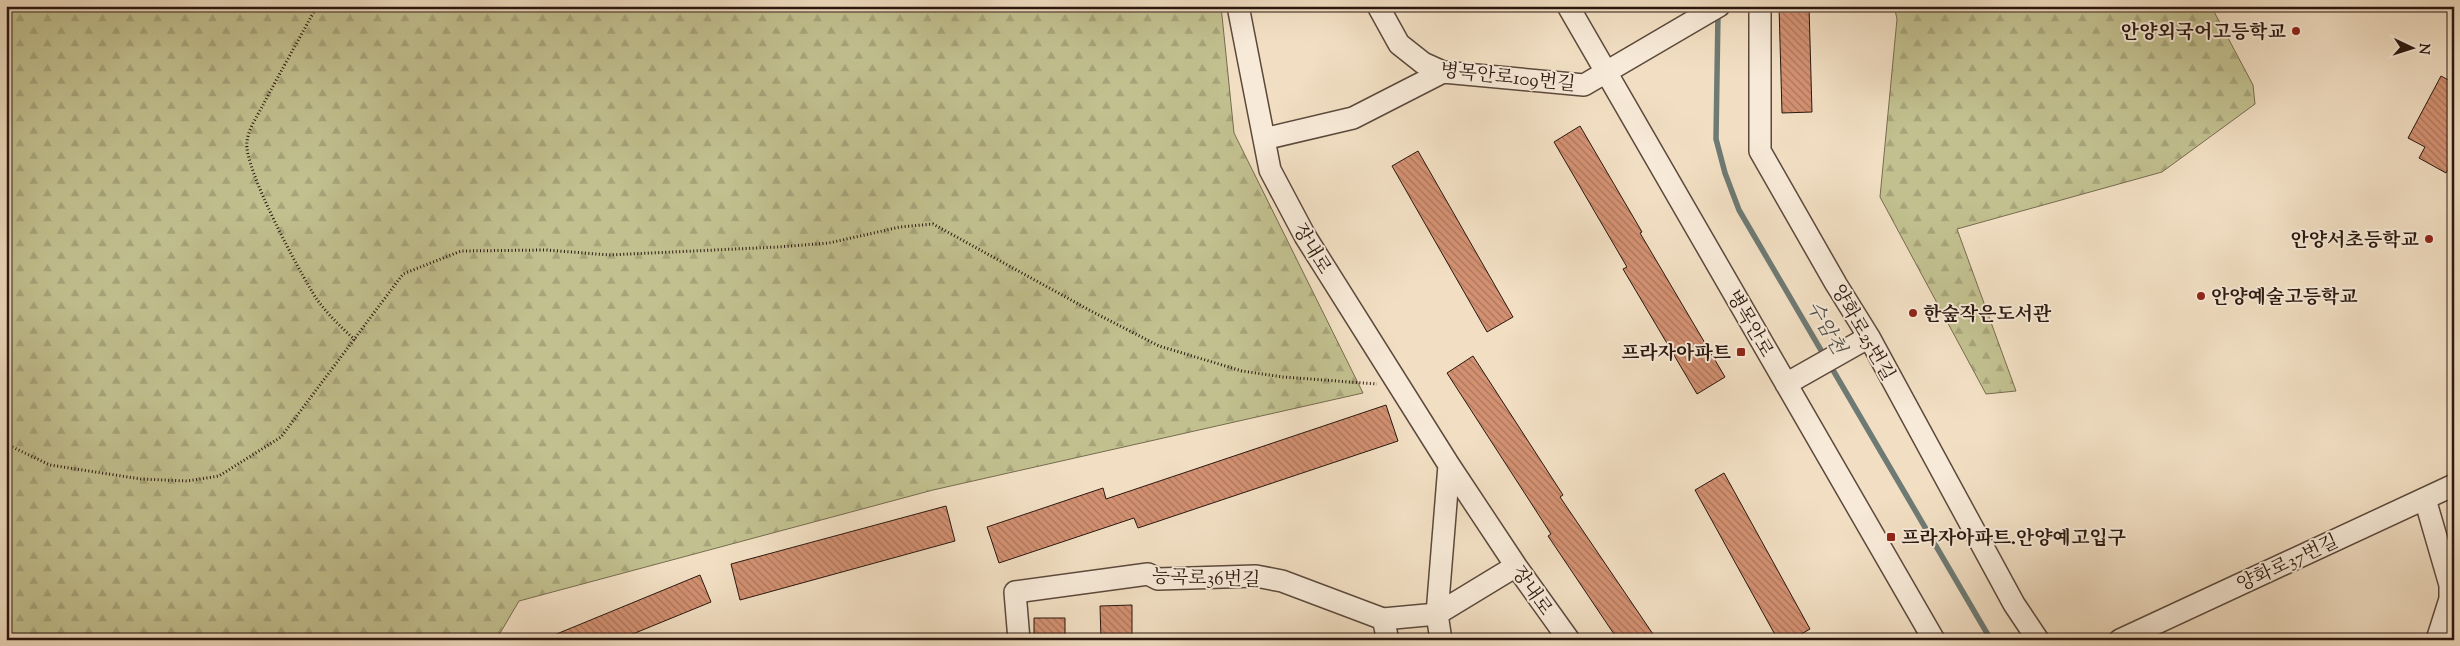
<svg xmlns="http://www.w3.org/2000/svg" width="2460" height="646" font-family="'Sorts Mill Goudy','Noto Serif KR',serif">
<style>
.forest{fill:url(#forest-firs);stroke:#766c4f}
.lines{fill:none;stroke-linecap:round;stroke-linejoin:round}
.stream{stroke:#6e7a74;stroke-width:5.5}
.building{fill:url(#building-back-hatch);stroke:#2a170f}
.minor-casing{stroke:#5c493c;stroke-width:24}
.path{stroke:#2a170f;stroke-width:3;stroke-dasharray:1 2.5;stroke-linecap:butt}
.minor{stroke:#f7ead8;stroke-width:21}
.poi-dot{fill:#8f2418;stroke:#f7ead8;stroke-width:2}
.labels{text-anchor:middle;stroke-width:4;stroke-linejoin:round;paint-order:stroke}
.poi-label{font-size:19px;font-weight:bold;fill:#2a170f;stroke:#f7ead8;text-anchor:end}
.street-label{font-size:19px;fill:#2a170f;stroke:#f7ead8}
.water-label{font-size:20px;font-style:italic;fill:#52514a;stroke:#f7ead8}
</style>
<defs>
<pattern id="forest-firs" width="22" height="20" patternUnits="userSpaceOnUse" patternTransform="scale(1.25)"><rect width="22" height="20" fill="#c2c08f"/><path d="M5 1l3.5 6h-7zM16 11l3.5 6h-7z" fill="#a7a47a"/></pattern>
<pattern id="building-back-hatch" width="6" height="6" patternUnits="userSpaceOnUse" patternTransform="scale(1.25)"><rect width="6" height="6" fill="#d39172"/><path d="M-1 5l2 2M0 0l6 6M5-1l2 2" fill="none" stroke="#ab755c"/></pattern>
</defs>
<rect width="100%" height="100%" fill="#f2dfc3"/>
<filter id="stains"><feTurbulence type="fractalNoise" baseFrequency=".004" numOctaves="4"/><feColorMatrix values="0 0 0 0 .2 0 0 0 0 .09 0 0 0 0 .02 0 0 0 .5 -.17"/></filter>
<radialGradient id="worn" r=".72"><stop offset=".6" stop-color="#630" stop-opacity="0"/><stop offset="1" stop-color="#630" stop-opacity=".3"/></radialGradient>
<path class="forest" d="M6,6H1221L1234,133L1363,393L933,490L519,601L496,640H6Z
M1894,6H2211L2253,85L2255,104L2162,172L1957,229L2016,391L1986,394L1880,197L1897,19Z"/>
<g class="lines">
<path class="stream" d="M1718,13L1716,139L1725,173L1739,210L1825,357
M1830,365L1991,640"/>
</g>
<path class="building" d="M1779,6H1809L1812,112L1782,113Z
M2441,76L2454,83V158L2446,173L2419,158L2425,147L2408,138Z
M1580,126L1642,232L1640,233L1725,377L1697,394L1623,269L1627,267L1554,142Z
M1418,151L1513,317L1487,332L1392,166Z
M1473,356L1563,495L1560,497L1657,640H1618L1548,536L1551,534L1447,373Z
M1386,405L1398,441L1138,528L1134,518L999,563L987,527L1103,488L1106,499Z
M1724,473L1810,629L1791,640H1778L1695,490Z
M946,506L955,541L740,600L731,564Z
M700,575L711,602L618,640H542Z
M1132,605V640H1101L1100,606Z
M1034,618H1065V640H1034Z"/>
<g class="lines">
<g class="minor-casing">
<path id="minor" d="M1238,6L1270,170L1305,236L1449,465L1516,566L1569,640
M1378,6L1399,44L1423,63L1443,72L1584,85L1719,6
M1568,6L1934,640
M1760,6V151L1836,284L1869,337L2014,604L2038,640
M1264,139L1353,118L1443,72
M1786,384L1869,337
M2425,499L2450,585V599L2437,640
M1383,619L1388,640
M1019,640L1015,592L1148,574L1158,579L1256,576L1282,581L1383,619L1437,614L1516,566
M1441,640L1437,614L1449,465
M2120,640L2454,485"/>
</g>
<path class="path" d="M317,6C299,39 281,71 264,103C258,115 248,129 247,142C243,167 300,273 316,298C327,314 341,327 355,340
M6,444L50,465L141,479L187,481L219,476L281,437L403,274L461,251L546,250L609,255L778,247L829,243L900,227L933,224L1091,311L1159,346L1242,371L1283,377L1377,384"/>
<use href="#minor" class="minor"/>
</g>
<g class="poi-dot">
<circle cx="2296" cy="31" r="5"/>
<circle cx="2429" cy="239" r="5"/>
<circle cx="2201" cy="296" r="5"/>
<circle cx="1913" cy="313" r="5"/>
<rect x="1736" y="347" width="10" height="10" rx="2.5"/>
<rect x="1886" y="532" width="10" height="10" rx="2.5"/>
</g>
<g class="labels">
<g class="poi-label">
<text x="2286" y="38">안양외국어고등학교</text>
<text x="2419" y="246">안양서초등학교</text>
<text x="2211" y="303" text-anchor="start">안양예술고등학교</text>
<text x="1923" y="320" text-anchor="start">한숲작은도서관</text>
<text x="1731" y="359">프라자아파트</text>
<text x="1901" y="544" text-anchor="start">프라자아파트.안양예고입구</text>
</g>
<g class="street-label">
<text transform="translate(1508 76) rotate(6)" y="7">병목안로109번길</text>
<text transform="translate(1313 248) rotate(59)" y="7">장내로</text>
<text transform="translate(1751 323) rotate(60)" y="7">병목안로</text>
<text transform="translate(1864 332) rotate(60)" y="7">양화로25번길</text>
<text transform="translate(2287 562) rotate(-25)" y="7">양화로37번길</text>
<text transform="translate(1206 577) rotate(2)" y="7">능곡로36번길</text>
<text transform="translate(1533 590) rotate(55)" y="7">장내로</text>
</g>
<g class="water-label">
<text transform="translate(1827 327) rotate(60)" y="7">수암천</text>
</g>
</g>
<rect width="2460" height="646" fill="none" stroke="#f2dfc3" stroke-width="25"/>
<rect x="8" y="8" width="2445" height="631" fill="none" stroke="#2a170f" stroke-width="2.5"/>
<rect x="12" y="12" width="2435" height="621" fill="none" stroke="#2a170f"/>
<g transform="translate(2412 48) rotate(94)" stroke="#f7ead8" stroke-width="4" paint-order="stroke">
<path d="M0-4L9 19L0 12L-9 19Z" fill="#2a170f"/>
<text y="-8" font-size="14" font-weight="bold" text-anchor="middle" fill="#2a170f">N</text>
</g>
<rect width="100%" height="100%" filter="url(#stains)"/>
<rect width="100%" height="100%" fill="url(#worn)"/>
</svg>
